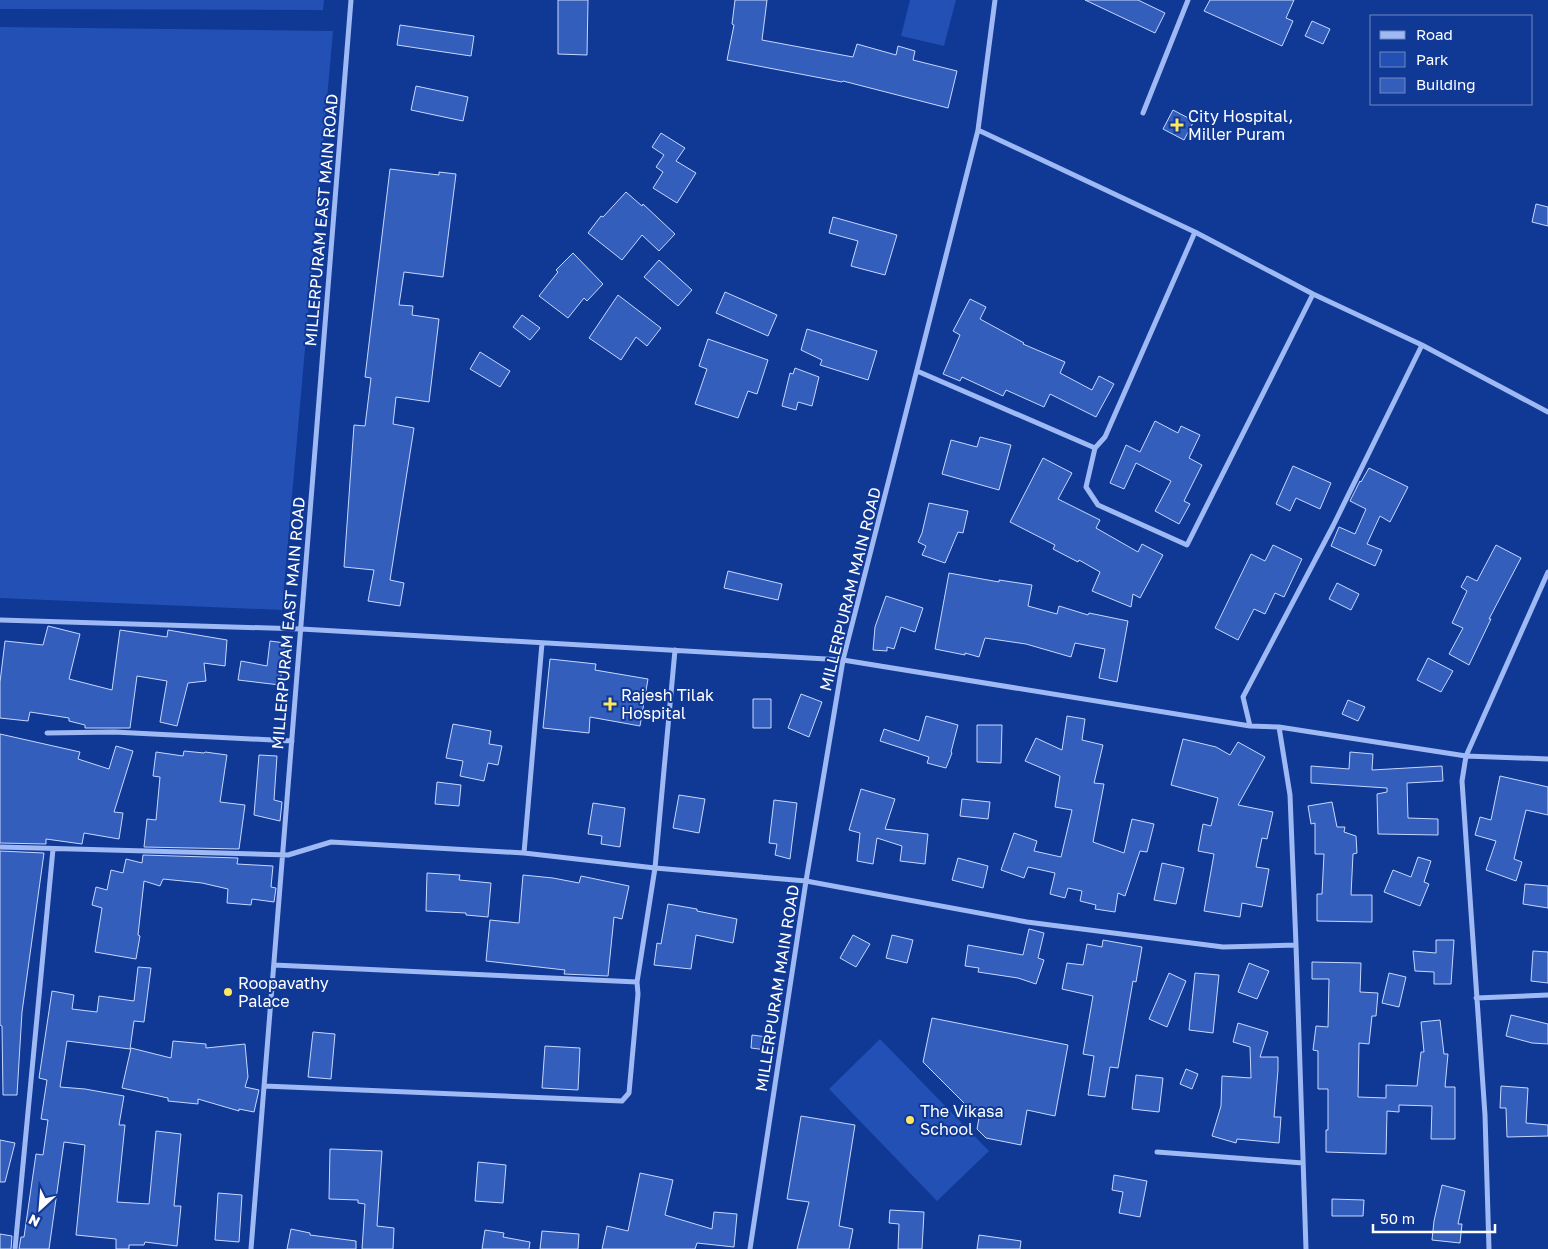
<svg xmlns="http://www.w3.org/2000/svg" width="1548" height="1249" font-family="'Golos Text',sans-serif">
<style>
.green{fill:#2250b4}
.building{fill:#345ebc;stroke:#c6d8fe}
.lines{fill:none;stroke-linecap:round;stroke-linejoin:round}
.minor{stroke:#9eb9f4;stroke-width:5}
.poi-dot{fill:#ffe761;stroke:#103895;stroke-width:2}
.labels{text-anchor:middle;stroke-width:4;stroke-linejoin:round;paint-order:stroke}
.poi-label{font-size:16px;fill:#fff;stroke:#103895;text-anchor:start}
.street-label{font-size:16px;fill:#fff;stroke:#103895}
</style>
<rect width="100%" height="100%" fill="#103895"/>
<path class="green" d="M0,0H324L323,10L0,9Z
M910,0H956L944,46L901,36Z
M0,27L333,31L282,610L0,598Z
M880,1039L989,1151L937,1201L829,1089Z"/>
<path class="building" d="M558,0H588L587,55L558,54Z
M735,0H767L762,40L853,57L857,44L896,55L898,46L915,51L913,60L957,71L948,108L843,81L842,82L727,60L734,25L732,24Z
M1085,0H1138L1165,13L1155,33Z
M1210,0H1294L1286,18L1293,21L1282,46L1204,11Z
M1312,21L1330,29L1323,44L1305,36Z
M400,25L474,36L471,56L397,45Z
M416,86L468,97L463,121L411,110Z
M1173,110L1194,121L1184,140L1163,129Z
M661,133L685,148L676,161L696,173L677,203L653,188L663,172L656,167L664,155L652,147Z
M390,169L439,175V172L456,174L443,277L404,272L399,305L413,306L412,315L439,319L429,402L396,397L393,424L414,428L390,580L404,583L400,606L368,601L374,570L344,567L354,425L365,426L371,378L365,377Z
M626,192L642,206L643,204L675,234L659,251L642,235L622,260L588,233L601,216L603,217Z
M1536,204L1548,207V226L1532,222Z
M833,217L897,235L885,275L851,266L858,241L829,233Z
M573,253L603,284L587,301L584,298L568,318L539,296L558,272L556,270Z
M659,260L692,290L678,306L644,277Z
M725,292L777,315L768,336L716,313Z
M618,295L661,328L647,346L636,337L621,360L589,338Z
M970,299L986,307L980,319L1024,343L1023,344L1065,362L1060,373L1092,390L1099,376L1114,384L1096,417L1050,394L1044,407L1006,390L1003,396L962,377L960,381L943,374L960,335L953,331Z
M522,315L540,328L530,340L513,327Z
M807,329L877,351L868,380L820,365L822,360L801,350Z
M708,339L768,360L757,394L748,391L738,418L695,404L707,369L699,366Z
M480,352L510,371L500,387L470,369Z
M795,368L819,377L812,406L798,402L796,410L782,406L790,373L793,374Z
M1155,421L1178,433L1181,426L1200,435L1189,458L1202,465L1184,501L1190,504L1179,524L1155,511L1171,481L1136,463L1124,489L1110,483L1126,445L1140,452Z
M980,437L1011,445L999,490L942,474L951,440L977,447Z
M1043,458L1072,473L1058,499L1100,520L1096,528L1138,552L1142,544L1163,555L1140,598L1133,594L1131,607L1092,591L1100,572L1079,560L1078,562L1053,549L1055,545L1010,522Z
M1293,466L1331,483L1320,509L1296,498L1290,511L1276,504Z
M1369,468L1408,487L1390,522L1380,516L1367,544L1382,550L1375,566L1331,546L1339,527L1355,534L1366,509L1350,501L1360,481L1361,482Z
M929,503L968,511L963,533L958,532L945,563L922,555L926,546L918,542L922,533Z
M1273,545L1302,559L1284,597L1275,593L1265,614L1254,609L1238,640L1215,628L1251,554L1265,561Z
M1496,545L1521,558L1489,619H1491L1469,665L1449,654L1463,628L1452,623L1467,591L1461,587L1467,576L1477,581Z
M728,571L782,584L778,600L724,588Z
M949,573L999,582V580L1032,585L1028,606L1057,614L1059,606L1088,615L1089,613L1128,621L1117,682L1099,678L1105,649L1075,643L1071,657L1026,644L985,638L979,657L965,653V655L935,649Z
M1337,583L1359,594L1351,610L1329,599Z
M886,596L923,608L915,632L901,627L894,649L887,647V651L873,650L875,627Z
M48,626L80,634L69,679L112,690L120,630L167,637L168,630L227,640L225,666L204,663L206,681L188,683L177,726L160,722L167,681L137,676L130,728H85V725L69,721V718L30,712L28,721L0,718V682L5,641L43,645Z
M270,641L285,643L280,685L238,680L241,661L267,666Z
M1428,658L1453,671L1441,692L1417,680Z
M550,659L596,664L595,670L648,679L640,726L590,717L589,733L543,728Z
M801,694L822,702L809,737L788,728Z
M753,699H771V728H753Z
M1348,700L1365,707L1358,721L1342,714Z
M926,716L958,725L951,752L952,753L946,768L927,763L929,757L880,741L884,729L919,741Z
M1067,716L1085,719L1082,740L1103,745L1094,783L1104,784L1093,842L1124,853L1132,819L1154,824L1147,852L1140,851L1125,896L1118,893L1115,912L1095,909L1096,905L1080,901L1082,891L1068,888L1065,898L1050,894L1055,873L1028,867L1024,878L1001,870L1014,833L1037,841L1034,851L1061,857L1072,810L1055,807L1060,776L1025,761L1036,738L1062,750Z
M453,724L491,731L489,744L502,746L498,765L488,763L484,781L460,776L463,761L446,758Z
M977,725H1002L1001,763L977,762Z
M0,734L80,752L78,759L109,769L116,746L133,751L114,812L123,813L119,839L84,833L82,844L46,839V844L0,843Z
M1183,739L1216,747L1230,755L1238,742L1265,757L1238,805L1273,812L1267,839L1262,838L1256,867L1269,869L1262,907L1242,903L1240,917L1204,911L1214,854L1198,851L1203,824L1211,826L1218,798L1171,785Z
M184,751L204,753L205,752L227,755L220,802L245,805L239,849L144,847L147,819L156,820L160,777L153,776L156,752L183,756Z
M1350,752L1373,754L1372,770L1442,766L1443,781L1407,783L1408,818L1438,819V835L1378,834L1377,794L1387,792V788L1311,783V766L1349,769Z
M259,755L277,756L274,800L282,802L280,821L254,815Z
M1500,776L1548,787V815L1526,810L1514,859L1522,862L1516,881L1486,870L1496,841L1475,835L1480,817L1491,820Z
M437,782L461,785L459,806L435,804Z
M861,789L895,799L885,829L928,834L925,864L900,861L902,846L877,838L873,864L857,861L860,833L849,830Z
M679,795L705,799L699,833L673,828Z
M962,799L990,802L988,819L960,816Z
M774,800L797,803L790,859L775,855L777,844L769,843Z
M1332,802L1337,827H1345L1344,832L1356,836L1357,853L1353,854L1351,895H1372V922L1317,921V894H1322L1324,854H1315V823L1311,824L1308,806Z
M593,803L625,808L620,847L601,844L602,836L588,834Z
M0,851L44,853L22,1012L17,1095H3L2,1026L0,1025Z
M143,855L238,858L237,864L273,866L271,887L276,888L274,902L252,899L251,905L227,903L228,889L202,883L163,879L160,886L144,881L138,935L140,936L136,959L95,952L102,908L92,905L96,887L107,890L111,870L123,873L126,859L142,863Z
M1418,857L1431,861L1424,882L1429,884L1420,906L1384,892L1393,870L1411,877Z
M958,858L988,866L983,888L952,880Z
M1162,863L1184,868L1176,904L1154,900Z
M427,873L460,875L459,880L491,883L488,917L466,915V913L426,911Z
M523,875L553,878L579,883L581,876L629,886L622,919L614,917L608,976L564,974L565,970L486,961L490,920L519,923Z
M1525,884L1548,886V908L1523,904Z
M668,904L697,909V911L737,919L733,943L696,935L691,969L654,965L657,943L661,944Z
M1029,929L1044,933L1038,958L1044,960L1036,984L1018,978L978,972L979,968L965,966L968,945L1023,955Z
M853,935L870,944L856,967L840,958Z
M892,935L913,940L907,963L886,958Z
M1103,940L1142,947L1136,982L1133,981L1118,1068L1110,1067L1105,1097L1088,1095L1094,1056L1083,1054L1093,996L1062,989L1067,963L1083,965L1087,944L1102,947Z
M1436,940H1454L1451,984H1434V972L1415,971L1413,951L1436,953Z
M1533,951L1548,952V983L1531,981Z
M1312,962L1361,963L1360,992L1378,993L1376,1016H1372L1369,1044L1359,1043L1358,1097L1386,1098V1085L1417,1086L1421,1052H1424L1421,1022L1440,1020L1444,1054H1448L1445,1087H1455V1139H1431L1432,1106L1399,1105V1112L1387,1111L1386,1154L1326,1152V1130H1328V1089H1318V1051L1313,1050L1316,1026L1328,1027L1329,979H1312Z
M1249,963L1269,971L1257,999L1238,992Z
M138,967L151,968L144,1022L134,1021L130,1049L67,1041L60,1087L85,1089L124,1096L119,1125H125L117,1202L149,1204L156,1131L181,1134L174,1206H181L177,1246L145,1242L144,1245H129V1249H116V1239L76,1235L85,1145L64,1142L49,1249H19L21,1237H24L36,1154L43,1155L48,1120L41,1119L47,1080L39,1078L52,991L74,995L72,1009L97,1012L99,996L134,1001Z
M1169,973L1186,981L1167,1027L1149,1019Z
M1195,973L1219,975L1213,1033L1189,1030Z
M1389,973L1406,977L1399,1007L1382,1003Z
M1511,1015L1548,1024V1044L1532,1043L1506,1036Z
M932,1018L1068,1045L1055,1116L1027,1110L1021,1145L986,1138L977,1129L979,1118L923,1062Z
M1238,1023L1268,1032L1260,1057H1278V1070L1274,1117H1281L1279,1143L1237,1139L1236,1143L1212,1136L1221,1106L1222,1076L1251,1078L1250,1047L1233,1042Z
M313,1032L335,1034L331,1079L308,1077Z
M752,1035L767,1037L766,1050L751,1048Z
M173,1041L206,1044V1048L245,1044L248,1077L245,1087L259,1090L254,1112L239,1109V1111L198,1099V1104L168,1101V1098L122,1088L131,1048L171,1058Z
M545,1046L580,1048L578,1090L542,1088Z
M1186,1069L1198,1074L1192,1089L1180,1084Z
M1136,1075L1163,1078L1159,1112L1132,1109Z
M1501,1086L1528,1088L1526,1123L1548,1125V1136L1507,1137L1506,1108H1500Z
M801,1116L855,1125L839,1226L853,1229L849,1249H797L809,1202L787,1199Z
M0,1140L15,1143L5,1182H0Z
M330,1149L382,1151L377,1226L394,1228L393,1249H362L365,1204L358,1203V1200L329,1199Z
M478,1162L506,1165L503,1203L475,1201Z
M640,1173L673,1180L665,1215L712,1229L714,1212L737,1214L734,1247L697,1243L695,1249H602L607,1226L628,1231Z
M1114,1175L1147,1181L1140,1217L1119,1213L1123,1192L1112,1190Z
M1442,1185L1465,1191L1458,1224H1462L1460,1243L1432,1240L1434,1221Z
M218,1193L242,1195L239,1242L215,1240Z
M1332,1199L1364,1200L1363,1216H1332Z
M890,1210L924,1212L922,1249H898L899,1224L889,1223Z
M291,1229L310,1233V1235L356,1241V1249H287Z
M485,1230L504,1233L503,1237L530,1242L529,1249H482Z
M542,1231L579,1234L578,1249H540Z
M0,1234L12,1236L11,1249H0Z
M979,1235L1021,1241L1020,1249H977Z"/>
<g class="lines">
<path class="minor" d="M1143,113L1188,0
M978,130L1195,232L1313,294L1422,345L1548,412
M1195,232L1105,437L1095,448L1086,487L1098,505L1187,545L1313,294
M917,371L1095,448
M0,620L301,629L843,660L1250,726L1279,727L1466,756L1548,759
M1250,726L1243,697L1333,526L1422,345
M1279,727L1290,795L1296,945L1306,1249
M47,733L114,732L292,741
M0,847L288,855L331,842L524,853L655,868L806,881L1027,922L1223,947L1296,945
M524,853L542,643
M274,965L637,982
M1476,998L1548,995
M264,1086L622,1101L629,1093L638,994L637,982L655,868L675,650
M1157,1152L1303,1163
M15,1249L53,849
M251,1249L351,0
M750,1249L806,881L843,660L978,130L995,0
M1489,1249L1485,1115L1462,781L1466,756L1548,572"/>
</g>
<g class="poi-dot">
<path d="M1174.5 117.5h5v5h5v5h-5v5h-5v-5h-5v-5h5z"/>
<path d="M607.5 696.5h5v5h5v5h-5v5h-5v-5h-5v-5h5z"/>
<circle cx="228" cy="992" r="5"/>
<circle cx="910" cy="1120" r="5"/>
</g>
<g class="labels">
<g class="poi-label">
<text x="1188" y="122">City Hospital,<tspan x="1188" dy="18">Miller Puram</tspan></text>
<text x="621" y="701">Rajesh Tilak<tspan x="621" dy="18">Hospital</tspan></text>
<text x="238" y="989">Roopavathy<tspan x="238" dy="18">Palace</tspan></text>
<text x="920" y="1117">The Vikasa<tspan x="920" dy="18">School</tspan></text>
</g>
<g class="street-label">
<text transform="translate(321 220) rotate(-85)" y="6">MILLERPURAM EAST MAIN ROAD</text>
<text transform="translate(850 589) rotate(-76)" y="6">MILLERPURAM MAIN ROAD</text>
<text transform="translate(288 623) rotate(-85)" y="6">MILLERPURAM EAST MAIN ROAD</text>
<text transform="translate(777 988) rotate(-81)" y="6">MILLERPURAM MAIN ROAD</text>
</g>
</g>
<rect x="1370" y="15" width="162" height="90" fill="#103895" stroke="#7088bf"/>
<rect x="1380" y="31" width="25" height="8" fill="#9eb9f4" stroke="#7088bf"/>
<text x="1416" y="40" font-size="15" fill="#ffffff">Road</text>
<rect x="1380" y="52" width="25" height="15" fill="#2250b4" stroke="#7088bf"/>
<text x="1416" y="65" font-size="15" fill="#ffffff">Park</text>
<rect x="1380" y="78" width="25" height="15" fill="#345ebc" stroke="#7088bf"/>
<text x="1416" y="90" font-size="15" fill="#ffffff">Building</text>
<g transform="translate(40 1209) rotate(206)" stroke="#103895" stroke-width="4" paint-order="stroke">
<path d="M0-4L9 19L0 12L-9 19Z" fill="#ffffff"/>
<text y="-8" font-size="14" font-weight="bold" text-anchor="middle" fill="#ffffff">N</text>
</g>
<path d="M1373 1224v8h122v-8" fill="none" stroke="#ffffff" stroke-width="2.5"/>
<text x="1380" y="1224" font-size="15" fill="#ffffff" stroke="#103895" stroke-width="4" paint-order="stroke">50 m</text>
</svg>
